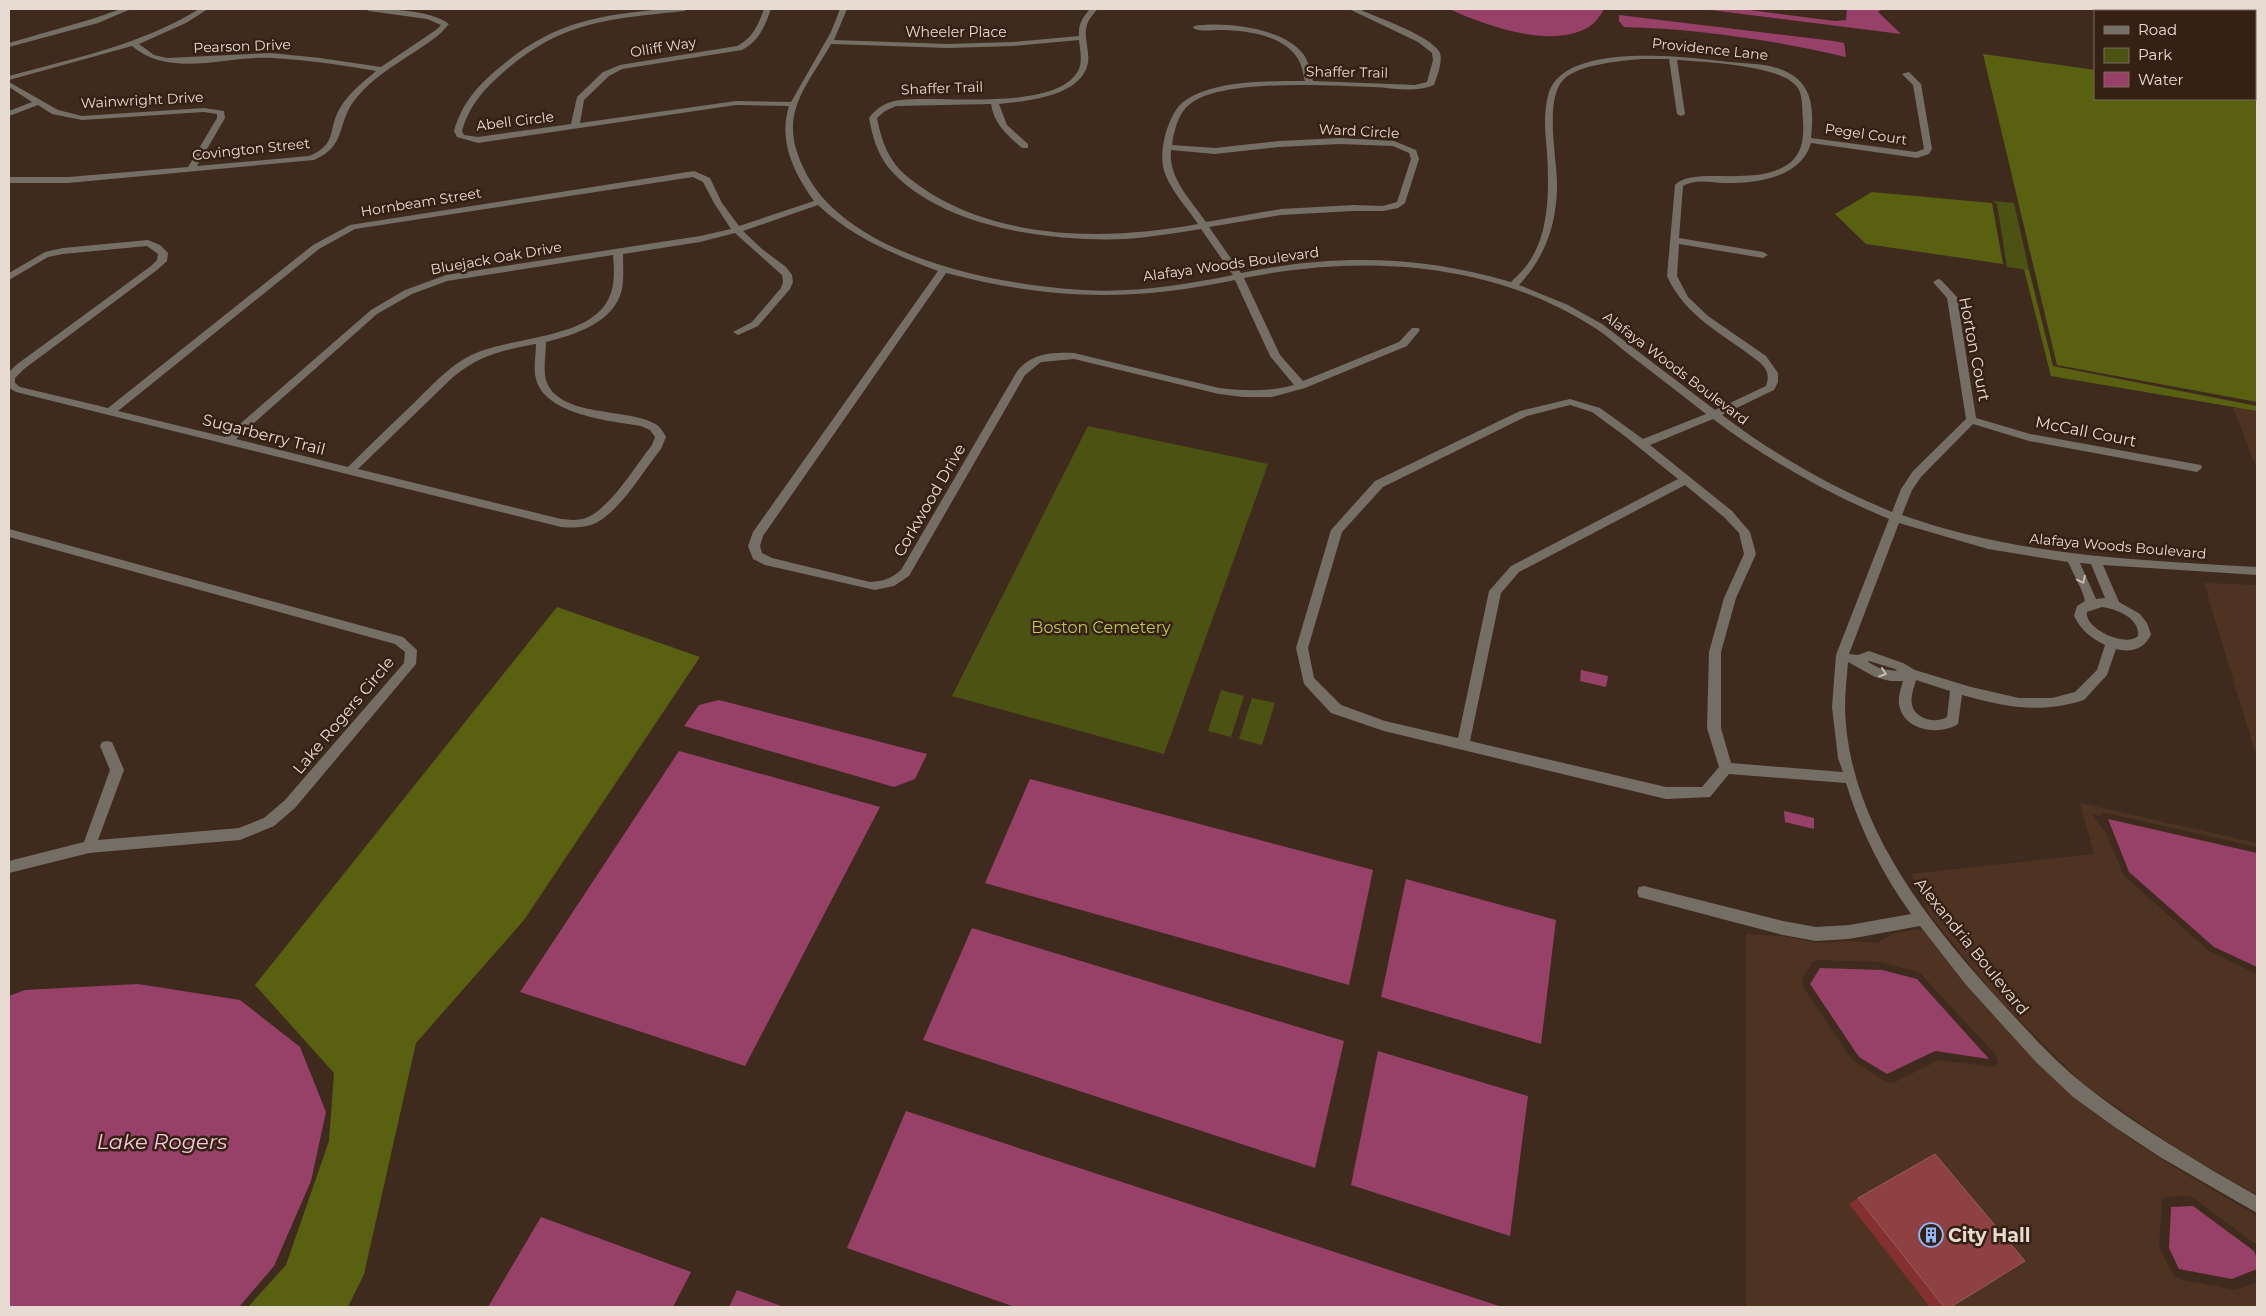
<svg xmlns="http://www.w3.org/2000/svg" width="2266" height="1316" font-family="Montserrat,sans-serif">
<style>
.built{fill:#4e3322;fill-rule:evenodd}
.green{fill:#4b5212}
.forest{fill:#596110}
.water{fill:#974169}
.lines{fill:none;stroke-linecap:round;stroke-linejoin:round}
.minor{fill:#746e64;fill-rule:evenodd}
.wall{fill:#842f30}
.building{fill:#8e4142;stroke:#9c5a58}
.oneway{stroke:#c5bab1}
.labels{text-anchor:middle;stroke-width:5;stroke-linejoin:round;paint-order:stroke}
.far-street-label{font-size:14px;fill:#e8dbd2;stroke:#352114}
.street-label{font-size:16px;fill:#e8dbd2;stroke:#352114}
.park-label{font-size:16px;fill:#bcca45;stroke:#352114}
.near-poi-label{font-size:19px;font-weight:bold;fill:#e8dbd2;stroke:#352114;text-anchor:start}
.near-water-label{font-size:21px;font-style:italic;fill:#f9c7db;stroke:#352114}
</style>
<rect width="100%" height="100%" fill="#3f2b1e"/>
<path class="built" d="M2233,407L2257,411V471V470Z
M2204,583L2257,585V758Z
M2080,803L2257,843V847L2107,813H2103L2100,816L2091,814L2105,831L2124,876L2209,951L2257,974V1195L2177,1149L2082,1083L1993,993L1930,915L1911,874L2094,854Z
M1922,929L1981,1002L2073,1097L2129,1138L2174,1167L2257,1216V1245L2195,1199L2188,1196L2166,1197L2162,1200L2159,1246L2170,1270L2175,1276L2182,1280L2235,1290L2257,1282V1307H1746V934L1782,936L1817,943L1850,941L1877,943L1895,933ZM1818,960L1880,962L1919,972L1995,1054L1998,1062L1996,1066L1992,1067L1939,1060L1893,1083H1888L1852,1060L1803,987L1802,980L1812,962Z"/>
<path class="green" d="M1993,201L2014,203L2029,270L2007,267L1997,204Z
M1088,426L1268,464L1164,754L952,696Z
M1221,690L1244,696L1231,737L1208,731Z
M1252,698L1275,703L1262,745L1239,739Z"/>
<path class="forest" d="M2096,9H2257V402L2057,365L1983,54L2095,70V99H2255V11H2097Z
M1872,192L1992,203L2003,264L1866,244L1835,214Z
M2024,269L2029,270L2053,366L2257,406V411L2051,376Z
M557,607L700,657L524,920L416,1043L364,1274L348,1307H248L286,1265L329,1141L334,1073L255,985Z"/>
<path class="water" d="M1449,9H1604C1599,18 1593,26 1583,30C1544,47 1485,25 1449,9Z
M1703,9H1742L1835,21L1846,20L1847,9H1877L1881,10L1878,12L1901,34Z
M1619,15L1834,41L1844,43L1846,57C1774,40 1698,29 1624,27L1619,21Z
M1581,670L1608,676L1606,687L1580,681Z
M719,700L927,754L915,779L894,787L684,726L699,705Z
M679,751L880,807L745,1066L520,992Z
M1030,779L1373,870L1349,985L985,883Z
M1784,811L1814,818V829L1785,822Z
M2108,819L2257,853V967L2214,947L2129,872Z
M1406,879L1556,920L1541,1044L1381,997Z
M972,928L1344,1041L1315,1168L923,1040Z
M1820,968L1882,970L1917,979L1989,1059L1935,1051L1887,1074L1859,1057L1810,984Z
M138,984L240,1000L300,1047L326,1112L311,1181L274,1266L239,1307H9V996L25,990Z
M1378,1051L1528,1096L1510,1236L1351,1185Z
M906,1111L1502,1307H1015L847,1248Z
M2193,1206L2254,1251L2257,1258V1269L2232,1279L2179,1269L2169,1248L2171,1207Z
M541,1217L691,1272L673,1307H488Z
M737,1290L784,1307H729Z"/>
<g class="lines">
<path class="minor" d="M121,9H131L98,23L9,47V43L92,19Z
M199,9H208L186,23L139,44L154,55L167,58L271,53L320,58L381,67L436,30L441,25L427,19L369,11L366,9C389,9 431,10 449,24C439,37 426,44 413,53C393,66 373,78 358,96C335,121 349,145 314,160L68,183H9V177H68L188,167L217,118V114L204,112L82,120L52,114L38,105L9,116V111L32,102L9,87V82L58,110L82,116L204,108L224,111L225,118L197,166L309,156C338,144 327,130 340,108C349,93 363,82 376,71C342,65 308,60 273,58C228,55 170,79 132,46L9,80V76C74,58 141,45 199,9Z
M665,9H688L684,11C612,19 564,20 506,70C485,88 470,104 462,131L464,135L478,137L571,124L577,97L603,72L620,65L737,46C753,38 758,25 764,9H771C765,26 759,41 742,50L622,69L609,76L584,100L580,123L736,101L791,102L831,32L840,9H847L834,40L948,44L1013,42L1079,36C1078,24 1083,17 1090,9H1097C1094,14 1089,18 1087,25C1083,37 1090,50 1088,63C1081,97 1026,101 999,104L1007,125L1028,144V148H1022C1007,135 994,124 991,104L896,106L885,111L877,118C880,133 884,148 893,161C901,174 917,184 930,193C1008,241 1111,240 1198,224C1188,209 1173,193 1166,176C1160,162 1162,147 1166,132C1170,120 1176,106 1186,100C1215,80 1271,81 1305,81C1303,74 1302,65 1298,59C1284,35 1245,30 1220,30C1212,30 1200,32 1193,28L1194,26C1225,21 1285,28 1304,55C1309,63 1311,72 1313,81L1415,85L1427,82L1433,60L1432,53L1418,42L1349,9H1358C1377,17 1428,35 1439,51C1444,58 1437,77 1434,85C1415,93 1393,88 1374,87C1331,86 1223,78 1190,104C1178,113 1174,131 1172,145L1215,148L1279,141L1340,138L1394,141L1416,150L1419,159L1405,203L1398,208L1383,211H1353L1281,215L1209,227L1241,273C1335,254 1419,255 1511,282C1517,276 1524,270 1529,262C1550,232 1549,188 1547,152C1545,133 1543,111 1549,92C1565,43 1681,56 1721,61C1737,63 1754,63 1770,66C1810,76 1815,100 1811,138L1916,152L1924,149L1913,85L1902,74L1909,72L1921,84L1932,149L1929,154L1917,158L1811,143C1801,179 1753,184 1721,183C1708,182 1695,179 1683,186L1679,238L1763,252L1768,255L1763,258L1679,244L1677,276L1688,297L1708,316L1766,356L1778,373V382L1774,390L1722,415C1775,455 1831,487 1892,512L1901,489L1913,471L1966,419L1947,298L1933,282L1938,279L1941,280L1957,297L1976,418L2030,434L2201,465L2202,468L2197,472L2029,441L1973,424L1921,477L1912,490L1902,515C2017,556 2137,560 2257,567V575L2103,565L2119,602L2140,614L2147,623L2151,634C2145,649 2131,653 2116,649L2107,675L2084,700C2041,714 2005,707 1962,695L1958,724C1939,736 1903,731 1899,704C1898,696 1901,688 1903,681H1890L1875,677L1848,662C1847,676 1845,692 1845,707C1847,821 1927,921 2000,1001C2027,1030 2054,1061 2086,1086C2139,1128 2198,1162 2257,1196V1213L2160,1157L2116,1128L2073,1097L2036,1062L1967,986L1920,926L1849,939L1816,941L1783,935L1639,897L1637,892L1639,887L1644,886L1783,921L1816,927L1849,925L1911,914C1883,875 1860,830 1846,783L1729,774L1710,797L1666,799L1384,731L1331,713L1304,684L1296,648L1331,530L1375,481L1520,411L1570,399L1600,408L1643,439L1706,414C1681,394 1656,375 1631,356C1619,347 1608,336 1595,328C1491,261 1362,254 1244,278L1280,355L1303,381L1399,342L1412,328H1418L1420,330L1407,346L1305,388L1272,397H1243L1219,394L1074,359L1041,362L1025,375L909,576L894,586L875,590L765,565L753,559L748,546L753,532L938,271C895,255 852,237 818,205L743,231L762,249L786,267L792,275L793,282L790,289L758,326L738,335L733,332L752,322L781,288L783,282L782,275L735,233L700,242L623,254C623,265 624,277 622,289C615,322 575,335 546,342C546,354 543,369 546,380C558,419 631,407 657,425C661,428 664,433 666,437L661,449C643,471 621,510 596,523C585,528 572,528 561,527L16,392L9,388V372L16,365L151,266L157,260L158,254L147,246L63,254L48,257L9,280V273L45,252L63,248L148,240L160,245L168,253L167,261L157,270L24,369L15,378V383L20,387L108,408L313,245L350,225L694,171L710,178L722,203L739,226L814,201C794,173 778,141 789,106L736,105L478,143L457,137L454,131C462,103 478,85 500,67C553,22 598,15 665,9ZM1079,40C1080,50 1083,62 1078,71C1055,112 942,95 901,100C888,101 877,107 869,118C872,135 877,153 888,167C939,228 1051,242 1126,239C1151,237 1176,233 1201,229L1233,275C1183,285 1134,293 1083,290C996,285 844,256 804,169C798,156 793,144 793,129C792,98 817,70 831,44L948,48L1013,46ZM1641,59H1669L1677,114L1681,116L1685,114L1677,60C1703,62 1788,65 1799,90C1803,98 1802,112 1803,120C1804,136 1803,151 1791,162C1758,189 1694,165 1675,185L1667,276C1685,317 1725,335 1758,361C1767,368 1770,375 1766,386L1715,410L1602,324L1568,305L1519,285C1545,257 1556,226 1557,188C1558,161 1543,100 1564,79C1580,64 1621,61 1641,59ZM1340,144L1393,146L1409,153L1411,159L1397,202L1383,206L1353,205L1281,209L1206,222C1191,200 1168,178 1171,150L1215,154L1279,147ZM693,177L703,182L714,203L731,229L700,236L446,275L405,290L371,310L225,437L118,411L319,249L355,229ZM613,255C614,267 615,281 611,293C595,343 503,334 464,359C446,370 431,386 416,401C393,423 370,445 348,467L236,439L377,314L412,294L447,281ZM946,273C1051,300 1130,302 1235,280L1270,356L1294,385C1267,392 1247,391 1219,388L1074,353C1052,352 1030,353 1016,373L901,570C891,579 883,581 870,582L772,558L762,553L760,546L763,536ZM536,344C536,355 533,368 536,379C545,415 611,421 641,426L650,430L655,437L652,445C635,466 612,506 588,517C580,521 569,520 561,519L358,469L453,377C480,355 502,350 536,344ZM1570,405L1592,412L1626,437L1678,479L1511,566L1489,591L1458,738L1385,721L1341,705L1314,678L1308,648L1342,532L1383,487L1527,416ZM1713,419C1768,460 1826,493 1889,519L1836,655L1832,707L1838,758L1843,772L1731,763L1721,728V652L1736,598L1756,554L1750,532L1732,511L1650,445ZM1685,485L1724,517L1739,533L1744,554L1724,598L1709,652L1707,728L1719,767L1702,787H1666L1470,741L1501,593L1519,572ZM1899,523L1988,549L2068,562L2082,591L2085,601L2077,606L2074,616C2081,630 2091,638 2105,645L2097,670L2075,692L2052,698H2019L1971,687L1915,670L1903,663L1869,651L1858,655L1849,654ZM2080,563L2091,564L2105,598L2096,599ZM2102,607C2117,609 2140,618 2138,636C2125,648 2084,628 2087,612ZM1869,661L1895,669L1897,671L1881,669L1868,662ZM1916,680L1950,691L1947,717C1936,724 1915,719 1912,705C1910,697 1914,688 1916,680Z
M9,529L403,637L417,650L416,664L295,808L274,826L240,840L89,853L9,873V861L84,842L110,770L100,746L102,742L107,741L112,742L124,770L98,840L239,828L264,818L285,800L404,663L405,652L395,644L9,537Z"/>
</g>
<path class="wall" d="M1858,1198L1951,1307H1930L1849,1204Z"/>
<path class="building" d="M1935,1154L2025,1261L1951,1307H1944L1858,1198Z"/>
<defs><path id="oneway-chevron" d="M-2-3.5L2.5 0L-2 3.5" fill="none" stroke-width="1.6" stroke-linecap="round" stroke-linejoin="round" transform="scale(1.25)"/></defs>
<g class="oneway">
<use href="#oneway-chevron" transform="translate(2082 580) rotate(64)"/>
<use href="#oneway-chevron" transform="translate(1883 673) rotate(18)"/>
</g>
<defs>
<g id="building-ring" transform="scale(1.25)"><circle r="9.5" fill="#352114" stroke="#91b8fd" stroke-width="1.5"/><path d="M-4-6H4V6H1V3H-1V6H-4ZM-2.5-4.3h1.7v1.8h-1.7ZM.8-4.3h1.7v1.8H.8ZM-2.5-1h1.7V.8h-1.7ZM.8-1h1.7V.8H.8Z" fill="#91b8fd"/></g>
</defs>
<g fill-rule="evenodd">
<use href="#building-ring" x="1931" y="1235"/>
</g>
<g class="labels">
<g class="far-street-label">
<text x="956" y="37">Wheeler Place</text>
<text transform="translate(242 46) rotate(-2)" y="5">Pearson Drive</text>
<text transform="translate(663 47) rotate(-9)" y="5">Olliff Way</text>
<text transform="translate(1710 49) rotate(6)" y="5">Providence Lane</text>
<text transform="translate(1347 72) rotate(1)" y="5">Shaffer Trail</text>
<text transform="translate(942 88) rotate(-2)" y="5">Shaffer Trail</text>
<text transform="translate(142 100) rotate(-3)" y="5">Wainwright Drive</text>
<text transform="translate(515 121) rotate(-7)" y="5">Abell Circle</text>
<text transform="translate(1359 131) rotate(3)" y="5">Ward Circle</text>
<text transform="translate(1866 134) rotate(8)" y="5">Pegel Court</text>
<text transform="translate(251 149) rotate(-6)" y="5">Covington Street</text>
<text transform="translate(421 202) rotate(-9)" y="5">Hornbeam Street</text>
<text transform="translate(496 258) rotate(-10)" y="5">Bluejack Oak Drive</text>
<text transform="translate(1231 264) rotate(-8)" y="5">Alafaya Woods Boulevard</text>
<text transform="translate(1676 368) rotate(37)" y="5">Alafaya Woods Boulevard</text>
<text transform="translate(2118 546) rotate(5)" y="5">Alafaya Woods Boulevard</text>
</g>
<g class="street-label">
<text transform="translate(1975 349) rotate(79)" y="6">Horton Court</text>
<text transform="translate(2086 431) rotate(11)" y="6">McCall Court</text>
<text transform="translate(264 434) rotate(14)" y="6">Sugarberry Trail</text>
<text transform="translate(929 500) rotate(-60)" y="6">Corkwood Drive</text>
<text transform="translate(343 715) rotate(-50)" y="6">Lake Rogers Circle</text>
<text transform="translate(1972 946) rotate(51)" y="6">Alexandria Boulevard</text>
</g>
<g class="park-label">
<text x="1101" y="633">Boston Cemetery</text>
</g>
<g class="near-poi-label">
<text x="1948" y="1242">City Hall</text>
</g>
<g class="near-water-label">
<text x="162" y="1149">Lake Rogers</text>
</g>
</g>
<rect width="2266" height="1316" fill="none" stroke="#e8dbd2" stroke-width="20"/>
<rect x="2094" y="10" width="162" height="90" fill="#352114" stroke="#7d6b60"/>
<rect x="2104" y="26" width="25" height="8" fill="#746e64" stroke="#7d6b60"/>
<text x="2138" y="35" font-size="15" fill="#e8dbd2">Road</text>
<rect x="2104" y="48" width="25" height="15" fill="#4b5212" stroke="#7d6b60"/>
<text x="2138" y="60" font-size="15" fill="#e8dbd2">Park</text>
<rect x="2104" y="72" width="25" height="15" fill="#974169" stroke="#7d6b60"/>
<text x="2138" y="85" font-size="15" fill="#e8dbd2">Water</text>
</svg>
